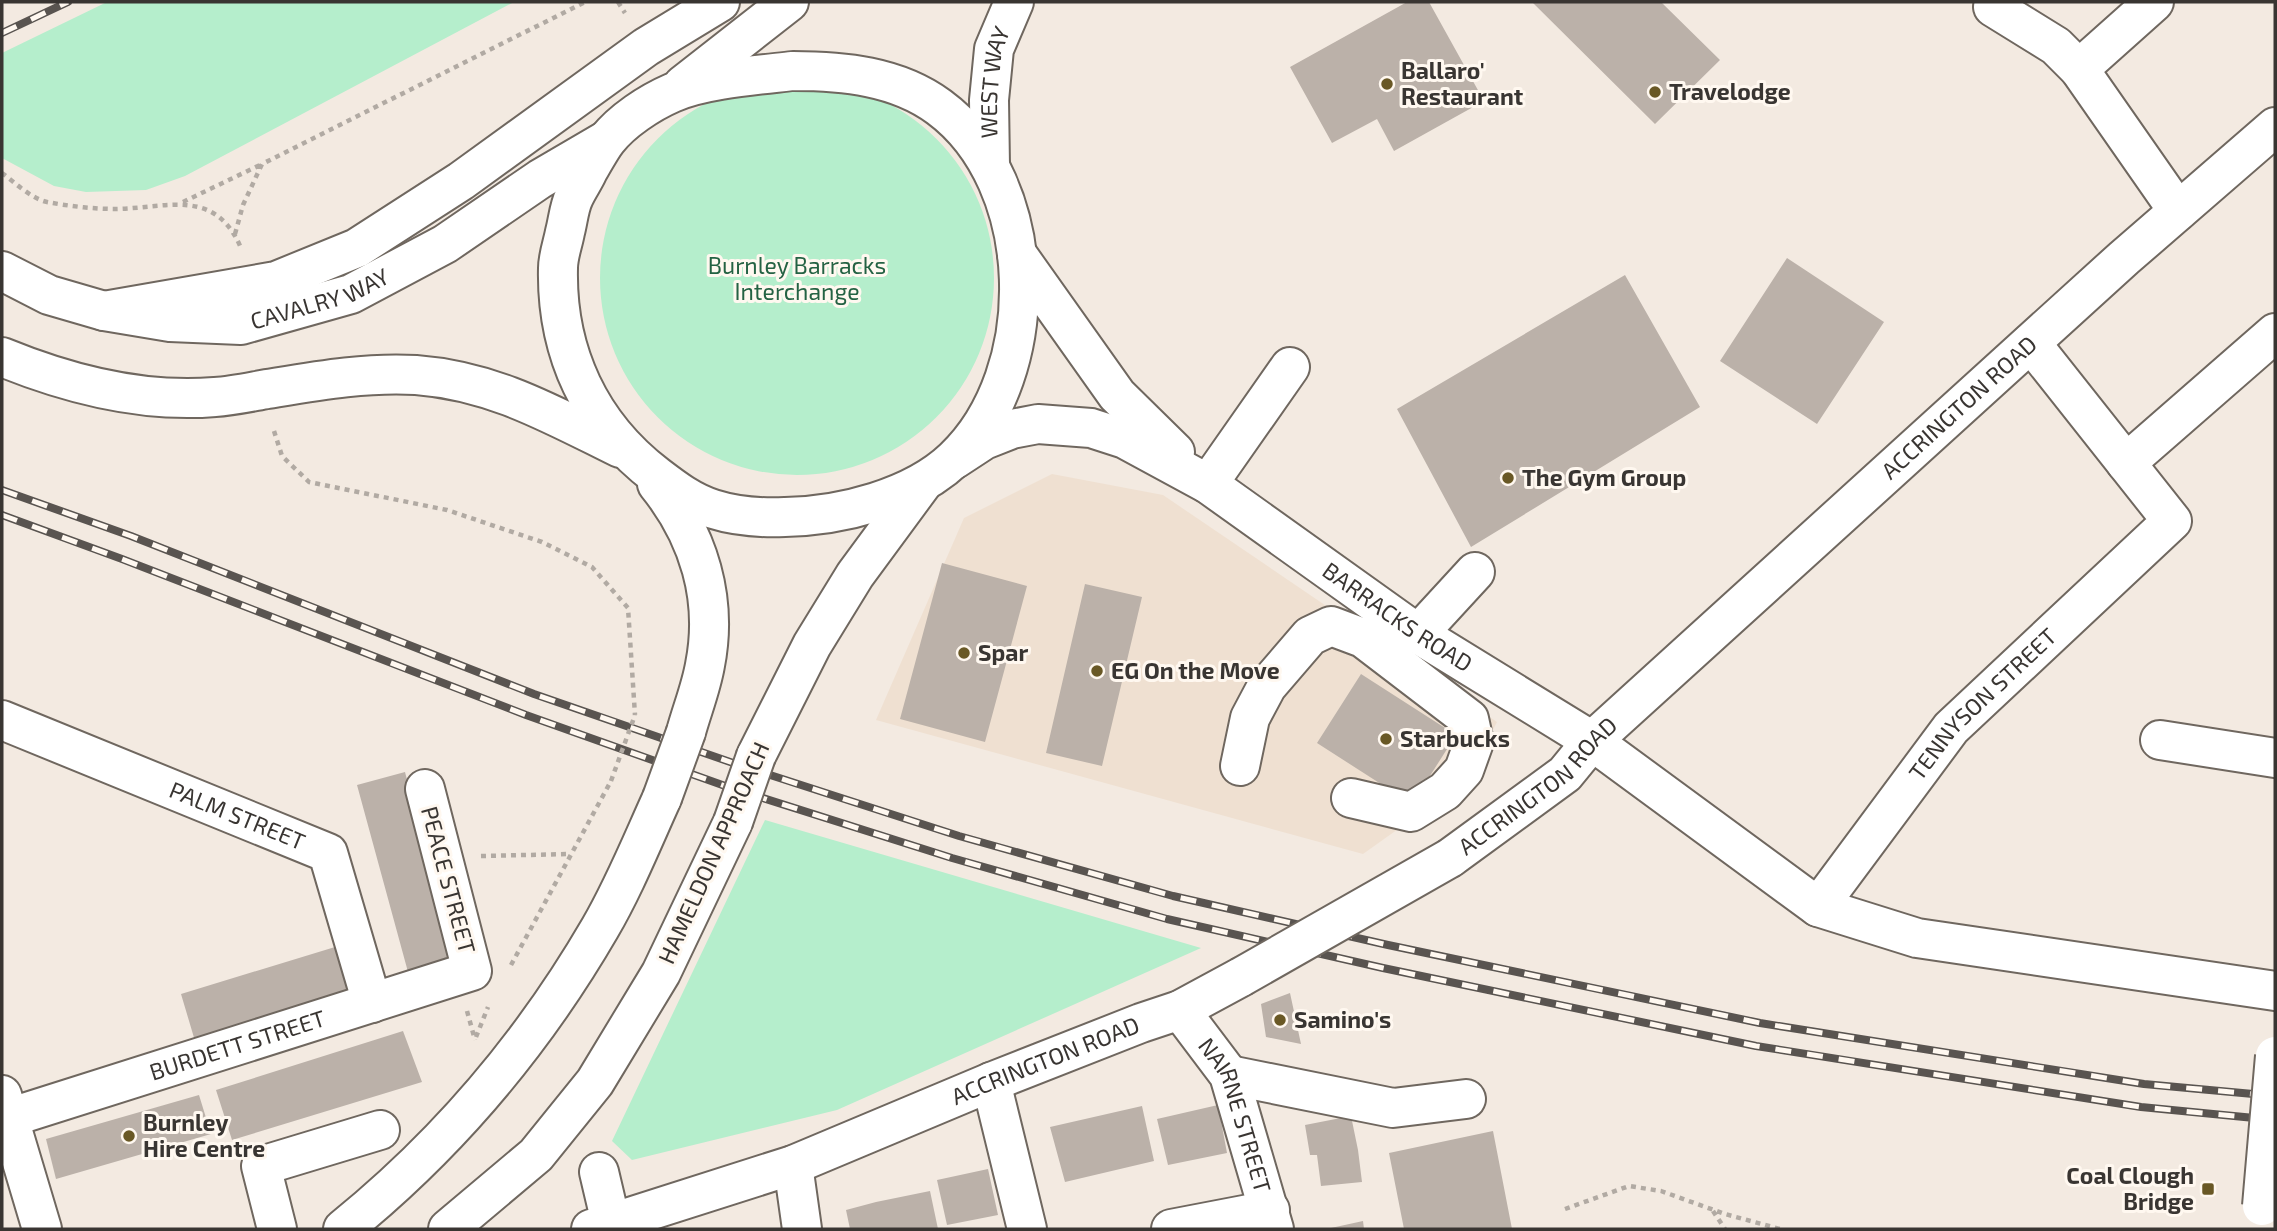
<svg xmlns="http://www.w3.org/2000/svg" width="2277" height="1231" font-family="'Exo 2',sans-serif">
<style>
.built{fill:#efe0d1}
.green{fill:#b5eecc}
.building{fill:#bbb1a9}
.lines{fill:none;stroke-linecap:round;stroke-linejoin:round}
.minor-casing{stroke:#6f675f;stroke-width:42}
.major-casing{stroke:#6f675f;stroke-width:42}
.path{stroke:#b1aaa3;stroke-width:4.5;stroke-dasharray:5 5;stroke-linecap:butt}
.minor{stroke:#fff;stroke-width:38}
.major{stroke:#fff;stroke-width:38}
.rail-casing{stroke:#595450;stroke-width:8}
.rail{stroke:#fff8f0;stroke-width:5;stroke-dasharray:16;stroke-linecap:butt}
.minor-bridge-casing{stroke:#6f675f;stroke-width:42;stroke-linecap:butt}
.major-bridge-casing{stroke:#6f675f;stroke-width:42;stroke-linecap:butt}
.path-bridge{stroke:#b1aaa3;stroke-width:4.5;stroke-dasharray:5 5;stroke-linecap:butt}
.minor-bridge{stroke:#fff;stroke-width:38}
.major-bridge{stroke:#fff;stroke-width:38}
.poi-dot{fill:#695825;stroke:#fff8f0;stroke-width:2.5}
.labels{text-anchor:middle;stroke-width:6;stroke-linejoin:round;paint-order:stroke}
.poi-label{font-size:23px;font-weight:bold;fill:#393532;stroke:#fff8f0;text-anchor:start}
.street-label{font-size:23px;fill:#393532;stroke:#fff8f0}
.park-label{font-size:23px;fill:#246243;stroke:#fff8f0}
</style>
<rect width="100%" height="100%" fill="#f3eae1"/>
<path class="built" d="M1052,474L1163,495L1497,722L1467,780L1363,854L876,720L964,518Z"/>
<path class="green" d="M107,2H514L185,176L146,190L86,192L54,186L2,158V53Z
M600 278a197 197 0 1 1 394 0a197 197 0 1 1-394 0Z
M765,820L1201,948L837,1110L632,1160L612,1141Z"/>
<path class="building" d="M1407,2H1429L1484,101L1394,151L1377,119L1332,143L1290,67Z
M1532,2H1661L1720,60L1655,124Z
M1787,258L1884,322L1817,424L1720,361Z
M1625,275L1700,407L1471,547L1397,409Z
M942,563L1027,586L985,742L900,719Z
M1085,584L1142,597L1102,766L1046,753Z
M1361,674L1456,735L1412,804L1317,743Z
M405,772L453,960L408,972L357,785Z
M335,947L350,992L195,1041L181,994Z
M1290,993L1301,1044L1266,1037L1261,1004Z
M403,1031L422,1082L232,1140L216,1090Z
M199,1095L211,1134L56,1179L46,1139Z
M1218,1105L1227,1153L1168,1165L1157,1119Z
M1142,1106L1154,1161L1065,1182L1050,1127Z
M1351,1116L1358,1150L1362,1182L1321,1186L1317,1155H1310L1305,1125Z
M1493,1131L1512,1229H1404L1389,1153Z
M988,1169L998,1215L947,1225L937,1180Z
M930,1191L938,1229H850L846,1210L876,1202Z
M1363,1221L1364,1229H1331V1228Z"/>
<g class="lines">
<g class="minor-casing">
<g id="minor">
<path d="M1993,7L2056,46L2079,69L2178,211"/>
<path d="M2079,69L2154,2"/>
<path d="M2126,463L2275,333"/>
<path d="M1208,484L1290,367"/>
<path d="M1418,634L1475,572"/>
<path id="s1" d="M2,720L328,853L372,1003"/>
<path d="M2160,740L2275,758"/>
<path d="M1240,766L1250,718L1267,686L1310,636L1331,626L1363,638L1469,719L1474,742L1464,770L1445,791L1411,812L1351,798"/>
<path id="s2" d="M1450,858L1565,774L1592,741L2124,258L2275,127"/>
<path id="s3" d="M1818,907L1951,728L2172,521L2031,343"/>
<path id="s4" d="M1180,1010L1229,1075L1274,1229"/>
<path d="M1229,1075L1393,1108L1466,1099"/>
<path d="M991,1082L1027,1229"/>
<path d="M2,1095L42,1229"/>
<path id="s5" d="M2,1120L472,971L425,789"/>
<path d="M793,1165L802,1229"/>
<path id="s6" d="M611,1223L793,1165L991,1082L1141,1023L1180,1010L1241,977"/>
<path d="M277,1229L261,1166L380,1130"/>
<path d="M591,1229L611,1223L599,1172"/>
<path d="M1171,1229L1270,1210"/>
</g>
</g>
<g class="major-casing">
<g id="major">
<path d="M793,71C843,71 897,76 939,107C1041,182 1045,373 954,459C913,498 841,516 785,517C762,518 735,516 713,509C691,502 674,489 657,476C590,425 556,352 558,268C558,256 563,243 565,232C568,221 569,207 574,197C578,188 584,180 588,171C594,161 600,149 607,140C622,121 649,103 672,93C703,79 758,75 793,71Z"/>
<path d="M683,85L789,2"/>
<path id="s7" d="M990,166L989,100L994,49L1014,2"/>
<path d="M1017,254L1117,395L1175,452"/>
<path id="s8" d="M2,271L49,295L104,311L170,322L241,325L351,294L445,244L540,179L605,141"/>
<path d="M104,311L276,281L357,248L461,181L646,47L720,2"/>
<path d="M2,357C68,384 142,403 215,397C232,396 250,392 267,389C316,381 366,372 416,375C494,381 551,414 620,448"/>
<path id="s9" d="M955,459L984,440L1012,429L1038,424L1091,428L1125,439L1208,484L1418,634L1592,741L1818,907L1917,938L2275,991"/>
<path d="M657,484C699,536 718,599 705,665C701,688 692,710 686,732"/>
<path d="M756,756L812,645L855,575L922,484"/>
<path d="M343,1229C448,1144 532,1045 600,928C624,887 642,842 662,798"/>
<path d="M448,1229L536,1155L595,1082L661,973L733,822"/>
</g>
</g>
<path class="path" d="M618,2L625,13
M2,173C14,182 32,199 47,202C68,206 94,209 116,209C167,208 215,187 241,248
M183,202L260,165
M235,234L243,205L262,164L585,2
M274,431L282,456L309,482L447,510L542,542L592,567L628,608L635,715
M481,856L570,854
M511,965L611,781
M467,1011L475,1040
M476,1037L488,1007
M1565,1209L1629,1186L1661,1191L1725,1214L1780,1229
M1713,1211L1725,1229"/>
<use href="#minor" class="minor"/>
<use href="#major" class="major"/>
<g class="rail-casing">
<path id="rail" d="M2,33L68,2
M2,490L131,536L534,694L736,764L959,836L1173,896L1388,945L1760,1023L2144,1084L2275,1096
M2,515L122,559L526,715L728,787L952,858L1167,919L1383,968L1756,1046L2141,1107L2275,1120"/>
</g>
<use href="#rail" class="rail"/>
<g class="minor-bridge-casing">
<path id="minor-bridge" d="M1241,977L1450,858"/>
</g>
<g class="major-bridge-casing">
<path id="major-bridge" d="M662,798L686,732
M733,822L756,756
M2262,1206L2275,1056"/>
</g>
<path class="path-bridge" d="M611,781L635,715"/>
<use href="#minor-bridge" class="minor-bridge"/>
<use href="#major-bridge" class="major-bridge"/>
</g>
<g class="poi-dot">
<circle cx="1387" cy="84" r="7"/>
<circle cx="1655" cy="92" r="7"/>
<circle cx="1508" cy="478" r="7"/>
<circle cx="964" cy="653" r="7"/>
<circle cx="1097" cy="671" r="7"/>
<circle cx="1386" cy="739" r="7"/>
<circle cx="1280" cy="1020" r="7"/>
<circle cx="129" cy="1136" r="7"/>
<rect x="2201" y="1182" width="14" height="14" rx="3.5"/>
</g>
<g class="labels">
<g class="poi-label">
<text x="1401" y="79">Ballaro'<tspan x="1401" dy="26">Restaurant</tspan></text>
<text x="1669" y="100">Travelodge</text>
<text x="1522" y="486">The Gym Group</text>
<text x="978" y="661">Spar</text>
<text x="1111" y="679">EG On the Move</text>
<text x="1400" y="747">Starbucks</text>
<text x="1294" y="1028">Samino's</text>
<text x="143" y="1131">Burnley<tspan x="143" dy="26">Hire Centre</tspan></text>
<text x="2194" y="1184" text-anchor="end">Coal Clough<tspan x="2194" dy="26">Bridge</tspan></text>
</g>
<g class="street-label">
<text dy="8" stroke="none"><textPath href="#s7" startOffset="84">WEST WAY</textPath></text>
<text dy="8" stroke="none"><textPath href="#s8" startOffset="331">CAVALRY WAY</textPath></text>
<text dy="8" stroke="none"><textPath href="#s2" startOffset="681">ACCRINGTON ROAD</textPath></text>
<text dy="8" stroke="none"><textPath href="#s9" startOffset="506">BARRACKS ROAD</textPath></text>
<text dy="8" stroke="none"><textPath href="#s3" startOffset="262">TENNYSON STREET</textPath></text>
<text dy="8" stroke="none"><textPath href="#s2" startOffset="114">ACCRINGTON ROAD</textPath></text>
<text dy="8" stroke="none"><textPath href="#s1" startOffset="254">PALM STREET</textPath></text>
<text transform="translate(714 853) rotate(-66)" y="8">HAMELDON APPROACH</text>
<text transform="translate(448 880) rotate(75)" y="8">PEACE STREET</text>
<text dy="8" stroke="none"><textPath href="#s5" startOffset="247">BURDETT STREET</textPath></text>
<text dy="8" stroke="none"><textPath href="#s6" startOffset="464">ACCRINGTON ROAD</textPath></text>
<text dy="8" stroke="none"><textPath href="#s4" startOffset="121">NAIRNE STREET</textPath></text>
</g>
<g class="park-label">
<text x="797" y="274">Burnley Barracks<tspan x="797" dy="26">Interchange</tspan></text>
</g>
</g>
<rect width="2277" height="1231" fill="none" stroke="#393532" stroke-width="7"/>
</svg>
